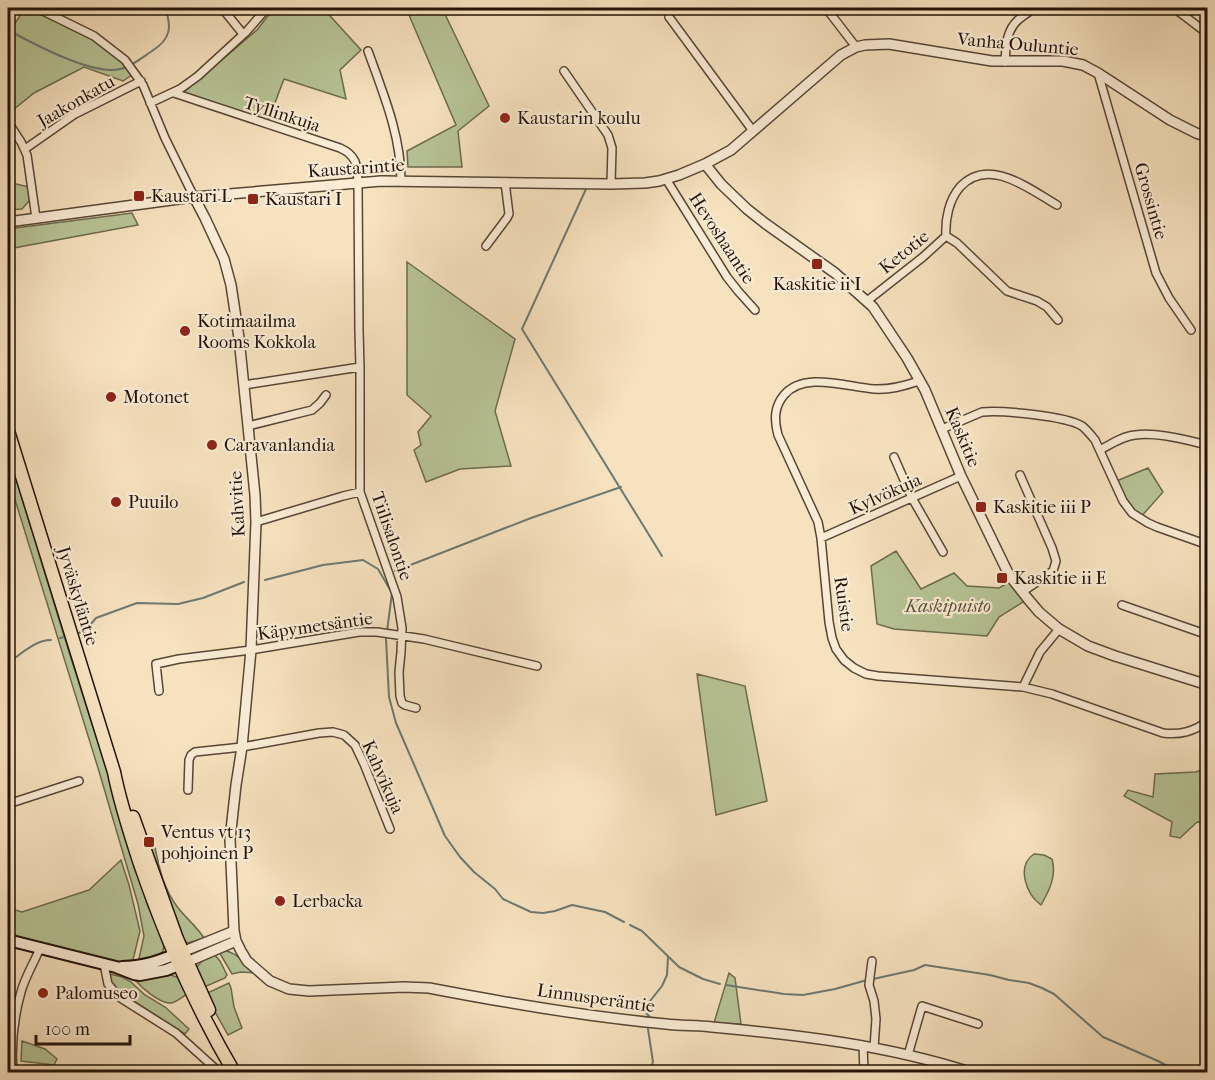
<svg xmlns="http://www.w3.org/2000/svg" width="1215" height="1080" font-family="'IM FELL French Canon',serif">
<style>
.green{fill:#b7c496;stroke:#6c6b4f;stroke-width:1.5}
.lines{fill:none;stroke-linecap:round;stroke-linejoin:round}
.stream{stroke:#6c7971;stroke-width:2}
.minor-casing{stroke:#574636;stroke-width:10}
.tertiary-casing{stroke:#574636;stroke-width:12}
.secondary-casing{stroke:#221208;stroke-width:14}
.trunk-casing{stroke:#221208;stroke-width:15}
.minor{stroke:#faecd5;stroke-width:7}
.tertiary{stroke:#faecd5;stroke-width:9}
.secondary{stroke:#faecd5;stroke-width:10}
.trunk{stroke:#f7e2bf;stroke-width:12}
.poi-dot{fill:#8f2418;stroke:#faecd5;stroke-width:2}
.labels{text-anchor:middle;stroke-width:4.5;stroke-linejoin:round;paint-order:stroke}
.street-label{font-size:18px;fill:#221208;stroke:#faecd5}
.poi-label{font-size:18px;fill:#221208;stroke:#faecd5;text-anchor:start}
.park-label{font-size:18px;font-style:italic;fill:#56503a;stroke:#faecd5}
</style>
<rect width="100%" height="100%" fill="#f7e2bf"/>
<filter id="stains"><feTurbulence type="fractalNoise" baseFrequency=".00333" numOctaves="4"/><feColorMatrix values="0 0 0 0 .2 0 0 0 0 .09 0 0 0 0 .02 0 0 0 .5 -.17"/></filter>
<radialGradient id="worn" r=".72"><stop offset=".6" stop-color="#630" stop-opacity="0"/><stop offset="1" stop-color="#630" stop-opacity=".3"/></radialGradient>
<path class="green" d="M25,8H37L94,36L135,73L123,81L84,67L34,93L8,114V80L9,79L8,77V34Z
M274,8H323L361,50L340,70L346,99L284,79L268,121L183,93L257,30Z
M406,8H442L489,106L458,131L462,167H408L407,151L456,125Z
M8,182L29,187V201L22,209L8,210Z
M132,213L138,225L8,249V229Z
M407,262L515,339L495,411L511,466L460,469L426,482L414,450L421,445L418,432L431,416L407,395Z
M8,453L69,652L153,914C158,925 172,949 157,958C151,961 144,961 138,963L144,936L138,904L98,768L8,477Z
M1148,468L1163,492L1140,518L1128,508L1114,482Z
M896,551L921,589L954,573L967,586L999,588L1013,580L1028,599L999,617L987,636L894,629L877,624L871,566Z
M697,674L745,686L767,801L716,815Z
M1207,768V823L1197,822L1180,838L1170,836L1172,822L1124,796L1128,790L1153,797L1155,774L1196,772Z
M154,843C159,867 163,889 179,909C187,919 197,927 204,938L188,943L181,938L160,886L150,844Z
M1034,854L1044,855L1052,859C1057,876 1049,891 1041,905C1026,894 1016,866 1034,854Z
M121,860L129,885L140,931L132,964L117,962L8,936V908L22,912L89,890Z
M222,950C237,952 245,963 255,973L241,972L232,974L219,952Z
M214,954L220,961L227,975L225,978L202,988L196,968L202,961Z
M729,973L735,978L741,1024L714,1023Z
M110,974L122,977L131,982L145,995L165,1007L189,1029L185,1034L132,1000L112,985L109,980Z
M171,975L179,978L187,994C182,997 175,1004 169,1003C158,1002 142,988 135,980L136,976L154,978Z
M229,983L231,988L234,1007L242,1028L228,1035L205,994Z
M22,1041L45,1049L57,1059L54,1065L21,1061Z"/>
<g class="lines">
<path class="stream" d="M8,30C32,43 93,76 120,69C131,67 143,57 152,51C171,39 172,27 165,8
M586,189L522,329L662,556
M395,571L531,518L621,487
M265,580L323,565L363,560L378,569L392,593L386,639L389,697L396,723L445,836L460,857L474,872L495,889L503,899L531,912L543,913L555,911L572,905L605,912L624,922
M90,625L96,618L137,603L178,604L203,598L244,582
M79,633L83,631
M60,638L64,637
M8,663C21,654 35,640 51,640
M630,925L642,931L679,967L703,979L720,984
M873,979L914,970L925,965L990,975L1009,980L1029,983L1042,988L1054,994L1103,1037L1158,1061L1179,1072
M726,985L784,994L803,995L835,989L867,980
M649,1016L643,1010L662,986L667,975L668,957
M648,1029L653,1062L649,1072"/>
<g class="minor-casing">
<path id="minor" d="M37,8L94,36L125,60L143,85L165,138L194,197
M222,8L243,34
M826,8L856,47
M1174,8L1208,34
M669,17L753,131
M368,51C383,93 401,135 401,181
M1005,62C1006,46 1006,31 1018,20C1023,16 1029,12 1034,8
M564,71L608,135L612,148L611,184
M1098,73L1156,273L1169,298L1191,330
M174,93L340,148C358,156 357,167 358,183L359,331L360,367V492L397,597L402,628L401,652L399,672L400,696L402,703L405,705L416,708
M150,103L180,89L198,76L246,32L267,8
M8,122L21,142L27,155L36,218
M25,149L75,114L141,81
M666,179L727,277L738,291L755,310
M946,236L957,243L1007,291L1037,301L1047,307L1058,320
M486,246L507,218L509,214L505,182
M867,301L923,257L946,236C945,219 949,200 960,187C989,156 1029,189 1057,205
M919,381C904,386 890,390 874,389C847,387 804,371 784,395C774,407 774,420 778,435L818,522L821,538L829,622L832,638L836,649L844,660L854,668L866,674L878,676L1023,687L1052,694L1163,733C1180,735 1193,732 1208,721
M244,385L360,367
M248,426L312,410L320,403L326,395
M942,429L982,412C1001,410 1066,416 1082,426C1087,430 1091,435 1095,440L1123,501L1132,513L1148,523L1157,527L1208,545
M1100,450C1111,444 1123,436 1135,435C1159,432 1185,440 1208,445
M894,457L912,498L943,552
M1020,475L1052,548L1056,561L1053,571L1022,592
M256,522L343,496L360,492
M821,538L961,476
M1122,605L1208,635
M1023,687L1040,652L1059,629
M159,691L156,664L179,659L251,650L359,632H377L424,639L537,666
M188,790L189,760L191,755L195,752L242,747L319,733L333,732L344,735L355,745L364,764L390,829
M8,804L79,781
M872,961L869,985L874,1001L876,1019L874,1048
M104,964L108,984L119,997L176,1033L218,1071
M863,1046L864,1072
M908,1055L922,1006L978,1024
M13,1072C11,1047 14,1017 21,992C25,977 34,963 40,948"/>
</g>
<g class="tertiary-casing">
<path id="tertiary" d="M705,164L721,184L747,209L766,224L835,273L873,307L907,358L925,390L961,476L1009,575L1028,599L1039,612L1059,629L1088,646L1115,656L1208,685
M194,197L205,218L224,259L231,285L239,338L255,495L256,522L251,650L242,747L236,785L230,839L234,931L236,941L241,951L247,961L270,981L289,989L309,991L404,987L429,988C507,1003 587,1017 666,1024C681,1026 697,1025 712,1027C799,1035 886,1045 970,1072
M8,222L194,197L381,181L611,184L645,183L659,181L679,175L705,164L731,150L841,55L856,47L865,45L889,44L992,61H1063L1083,65L1098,73L1170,120L1196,133L1208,137
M182,952L234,931
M187,962L236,941"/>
</g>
<g class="secondary-casing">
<path id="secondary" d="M8,940L116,967L134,974L140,975L166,970L186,962
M122,967C146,967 161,960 182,952"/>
</g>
<g class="trunk-casing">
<path id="trunk" d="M8,431L114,772C120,803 130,833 140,864C165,937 195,1006 234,1072
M133,817L177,939L209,1010"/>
</g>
<use href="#minor" class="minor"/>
<use href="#tertiary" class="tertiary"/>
<use href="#secondary" class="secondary"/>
<use href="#trunk" class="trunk"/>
</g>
<g class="poi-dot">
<circle cx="505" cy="118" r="6"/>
<rect x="133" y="190" width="12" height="12" rx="3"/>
<rect x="247" y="193" width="12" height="12" rx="3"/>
<rect x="811" y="258" width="12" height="12" rx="3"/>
<circle cx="185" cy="331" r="6"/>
<circle cx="111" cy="397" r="6"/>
<circle cx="212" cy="445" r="6"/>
<circle cx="116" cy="502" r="6"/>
<rect x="975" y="501" width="12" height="12" rx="3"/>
<rect x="996" y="572" width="12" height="12" rx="3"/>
<rect x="143" y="836" width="12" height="12" rx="3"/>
<circle cx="280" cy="901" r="6"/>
<circle cx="43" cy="993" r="6"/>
</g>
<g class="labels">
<g class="street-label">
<text transform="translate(1018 44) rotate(5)" y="6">Vanha Ouluntie</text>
<text transform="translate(76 101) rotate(-30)" y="6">Jaakonkatu</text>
<text transform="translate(282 114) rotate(18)" y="6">Tyllinkuja</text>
<text transform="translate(356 168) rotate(-4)" y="6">Kaustarintie</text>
<text transform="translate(1151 201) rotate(74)" y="6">Grossintie</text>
<text transform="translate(722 238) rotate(57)" y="6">Hevoshaantie</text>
<text transform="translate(904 252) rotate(-39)" y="6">Ketotie</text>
<text transform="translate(963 437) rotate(67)" y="6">Kaskitie</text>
<text transform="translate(885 494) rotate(-24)" y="6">Kylvökuja</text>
<text transform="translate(237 504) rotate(-93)" y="6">Kahvitie</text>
<text transform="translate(392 536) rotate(71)" y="6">Tiilisalontie</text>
<text transform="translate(78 596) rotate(73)" y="6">Jyväskyläntie</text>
<text transform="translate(844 604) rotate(82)" y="6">Ruistie</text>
<text transform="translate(315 626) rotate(-8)" y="6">Käpymetsäntie</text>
<text transform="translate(383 777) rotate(66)" y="6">Kahvikuja</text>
<text transform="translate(596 998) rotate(8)" y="6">Linnusperäntie</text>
</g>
<g class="poi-label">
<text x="517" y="124">Kaustarin koulu</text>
<text x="151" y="202">Kaustari L</text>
<text x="265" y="205">Kaustari I</text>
<text x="817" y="290" text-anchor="middle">Kaskitie ii I</text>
<text x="197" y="327">Kotimaailma<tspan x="197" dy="21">Rooms Kokkola</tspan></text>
<text x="123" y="403">Motonet</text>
<text x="224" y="451">Caravanlandia</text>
<text x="128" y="508">Puuilo</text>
<text x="993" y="513">Kaskitie iii P</text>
<text x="1014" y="584">Kaskitie ii E</text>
<text x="161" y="838">Ventus vt 13<tspan x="161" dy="21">pohjoinen P</tspan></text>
<text x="292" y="907">Lerbacka</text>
<text x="55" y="999">Palomuseo</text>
</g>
<g class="park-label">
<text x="948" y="612">Kaskipuisto</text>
</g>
</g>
<rect width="1215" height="1080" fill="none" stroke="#f7e2bf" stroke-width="30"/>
<rect x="9" y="9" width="1197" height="1062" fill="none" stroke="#221208" stroke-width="3"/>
<rect x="15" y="15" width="1185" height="1050" fill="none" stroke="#221208" stroke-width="1.5"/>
<path d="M36 1035v9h94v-9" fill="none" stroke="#221208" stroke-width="3"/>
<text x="45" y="1035" font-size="18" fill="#221208" stroke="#faecd5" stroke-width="4.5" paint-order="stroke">100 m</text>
<rect width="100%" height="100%" filter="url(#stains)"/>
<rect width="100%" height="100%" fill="url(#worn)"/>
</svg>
